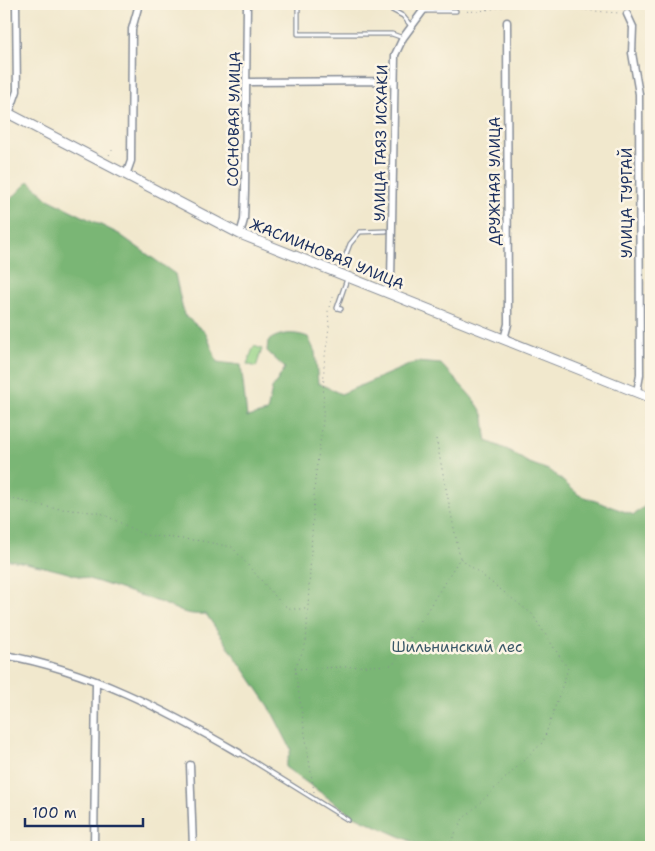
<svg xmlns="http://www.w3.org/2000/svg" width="655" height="851" font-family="'Shantell Sans',sans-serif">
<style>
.green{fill:#98d488;stroke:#5a8273}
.forest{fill:#7ab674;stroke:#4a7269}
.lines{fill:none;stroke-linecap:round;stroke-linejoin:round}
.lane-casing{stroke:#868c96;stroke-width:5.5}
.street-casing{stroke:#868c96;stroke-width:9}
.secondary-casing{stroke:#868c96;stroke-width:11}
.path{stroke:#868c96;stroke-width:1;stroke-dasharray:1 4;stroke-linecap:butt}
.lane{stroke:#fff;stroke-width:3}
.street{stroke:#fff;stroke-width:6}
.secondary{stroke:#fff;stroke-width:9}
.labels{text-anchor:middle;stroke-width:5;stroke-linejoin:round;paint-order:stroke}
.street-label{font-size:15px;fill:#1b2f5e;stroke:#fcf5e5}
.park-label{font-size:15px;fill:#3a5868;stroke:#fcf5e5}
</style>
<rect width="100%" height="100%" fill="#fcf5e5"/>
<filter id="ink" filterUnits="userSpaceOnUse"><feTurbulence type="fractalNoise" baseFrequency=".02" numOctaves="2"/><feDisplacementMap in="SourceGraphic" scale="10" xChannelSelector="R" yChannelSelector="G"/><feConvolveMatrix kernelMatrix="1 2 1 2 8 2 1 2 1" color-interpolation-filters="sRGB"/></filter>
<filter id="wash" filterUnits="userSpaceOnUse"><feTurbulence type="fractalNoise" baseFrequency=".0096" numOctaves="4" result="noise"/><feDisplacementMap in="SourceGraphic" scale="20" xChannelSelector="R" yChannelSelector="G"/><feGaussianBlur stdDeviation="1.12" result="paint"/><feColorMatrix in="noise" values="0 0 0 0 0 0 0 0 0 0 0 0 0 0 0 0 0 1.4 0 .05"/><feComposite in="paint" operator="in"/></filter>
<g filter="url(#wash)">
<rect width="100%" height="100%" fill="#f1e8cd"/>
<path class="green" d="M254,346L262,349L256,367L247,364Z"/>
<path class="forest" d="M29,181L48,199L119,234L175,274L184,315L206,333L217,362L241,365L247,417L267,412L272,389L285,368L267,351L268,341C280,332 295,332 308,337L315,352L318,383L341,394L416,362L441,364C452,377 479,401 484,417C485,425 485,433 487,441L508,450L527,462L551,471L579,495L634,515L651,501V847H424L352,815L285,767L291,749L269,706L206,614C182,616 177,608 156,601C106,584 56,567 4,559V202L11,199Z"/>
</g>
<g filter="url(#ink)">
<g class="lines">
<g class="lane-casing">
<path id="lane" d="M298,4V34H392L403,38
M381,4L403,16L411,26
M424,11H456
M345,257L350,244L360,232L386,231
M341,309L337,308L347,279
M240,753L348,820"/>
</g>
<g class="street-casing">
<path id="street" d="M627,14L633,27L632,53L639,94L640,375L637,392
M247,82L393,81
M9,114L17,91L16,4
M126,175L131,161L132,29L139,4
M240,234L244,220L245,191L247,4
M387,292L391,281L395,55L403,38L428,4
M504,339L508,324L507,22
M4,655C89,670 165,710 239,753
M190,765L193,847
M94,847L96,682"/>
</g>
<g class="secondary-casing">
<path id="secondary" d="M4,111L240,234L651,398"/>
</g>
<path class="path" d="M462,11C482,13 500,6 519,5C553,5 586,11 619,13
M109,155L113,149
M436,439L460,558
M4,497L52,508L101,513L144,535L202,541L232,547L282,604L291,609H306
M295,669L393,665L460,558L532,614L568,669L543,742L462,820L448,847
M314,792L295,669L306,643L315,479L323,421L324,364L329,327L328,311L331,300L335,295"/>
<use href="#lane" class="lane"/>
<use href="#street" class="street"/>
<use href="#secondary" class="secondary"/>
</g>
</g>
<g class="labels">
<g class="street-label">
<text transform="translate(234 119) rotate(-89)" y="5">СОСНОВАЯ УЛИЦА</text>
<text transform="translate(381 143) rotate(-89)" y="5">УЛИЦА ГАЯЗ ИСХАКИ</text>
<text transform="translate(495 181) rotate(-90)" y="5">ДРУЖНАЯ УЛИЦА</text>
<text transform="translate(627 203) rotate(-90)" y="5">УЛИЦА ТУРГАЙ</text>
<text transform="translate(327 254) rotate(22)" y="5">ЖАСМИНОВАЯ УЛИЦА</text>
</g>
<g class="park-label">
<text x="457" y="652">Шильнинский лес</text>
</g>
</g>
<rect width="655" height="851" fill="none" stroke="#fcf5e5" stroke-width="20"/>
<path d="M25 818v8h118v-8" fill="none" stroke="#1b2f5e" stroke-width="2.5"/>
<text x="32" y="818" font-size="15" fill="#1b2f5e" stroke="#fcf5e5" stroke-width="4" paint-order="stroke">100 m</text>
</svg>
